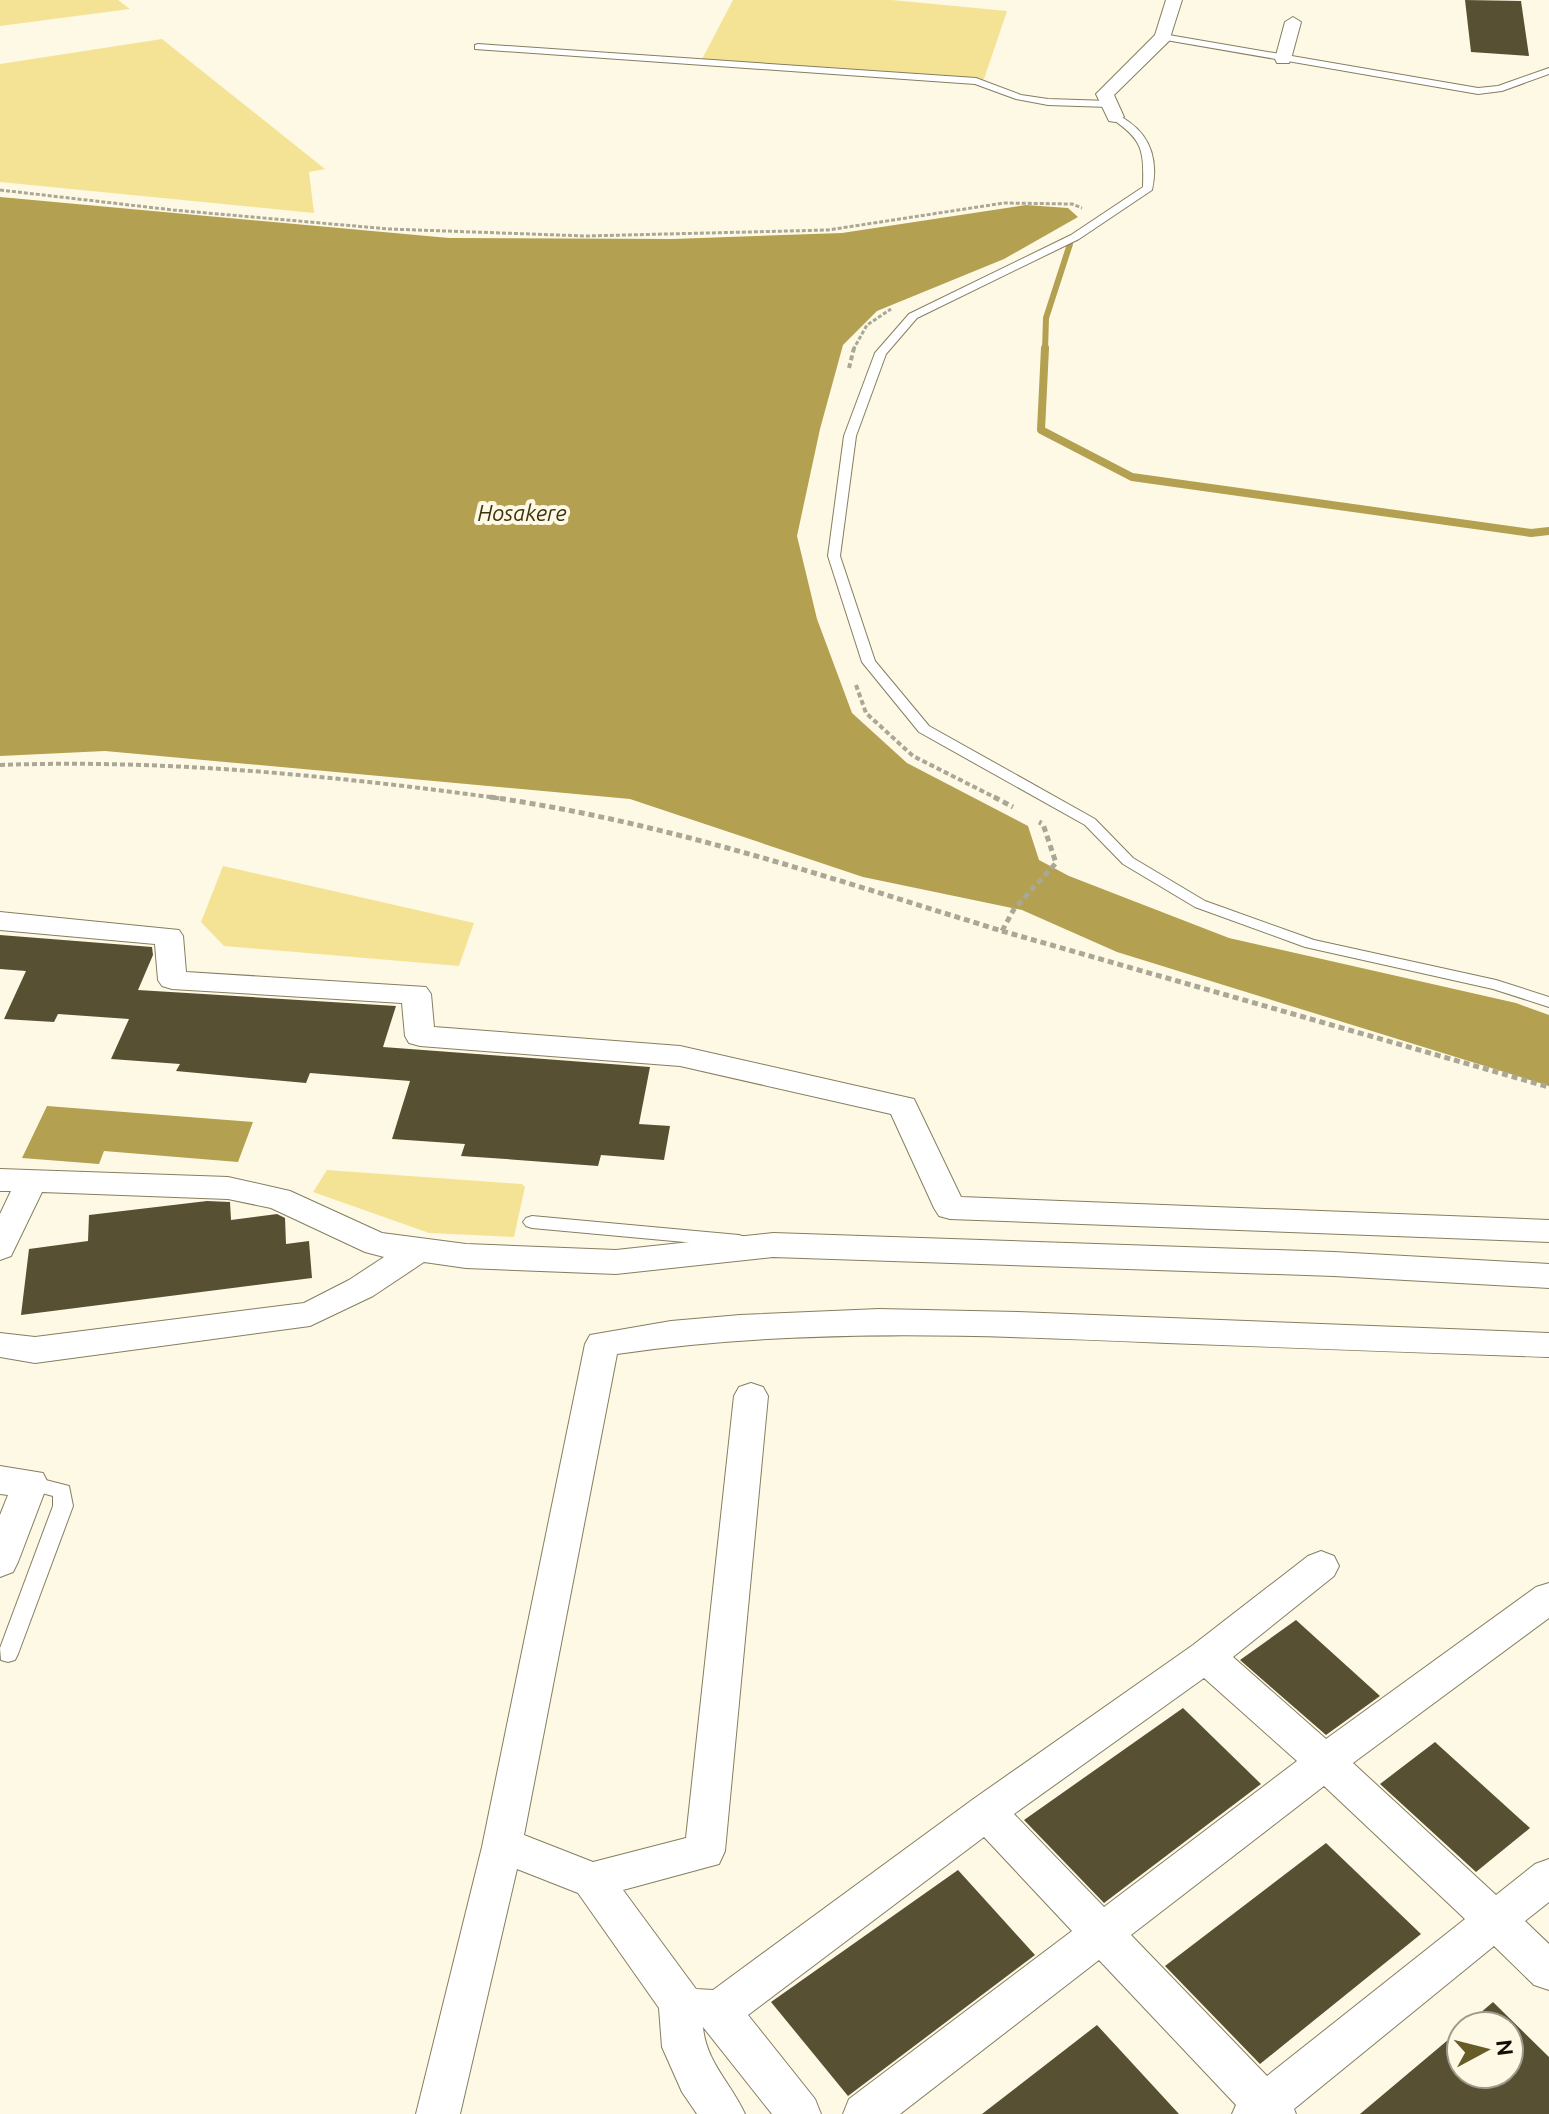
<svg xmlns="http://www.w3.org/2000/svg" width="1549" height="2114" font-family="Ubuntu,sans-serif">
<style>
.green{fill:#f5e395}
.water{fill:#b3a050}
.lines{fill:none;stroke-linecap:round;stroke-linejoin:round}
.stream-far1{stroke:#b3a050;stroke-width:6}
.stream{stroke:#b3a050;stroke-width:8}
.building{fill:#575033}
.lane-casing{stroke:#857e60;stroke-width:2}
.street-casing{stroke:#857e60;stroke-width:2}
.path-far2{stroke:#aba796;stroke-width:3;stroke-dasharray:4 2;stroke-linecap:butt}
.path-far1{stroke:#aba796;stroke-width:4;stroke-dasharray:5 3;stroke-linecap:butt}
.path{stroke:#aba796;stroke-width:5;stroke-dasharray:6 4;stroke-linecap:butt}
.lane{fill:#fff;fill-rule:evenodd}
.street{fill:#fff;fill-rule:evenodd}
.labels{text-anchor:middle;stroke-width:8;stroke-linejoin:round;paint-order:stroke}
.far-water-label{font-size:22px;font-style:italic;fill:#3c3410;stroke:#fef9e5}
</style>
<rect width="100%" height="100%" fill="#fef9e5"/>
<path class="green" d="M0,0H118L130,9L0,26Z
M733,0H892L1007,11L984,79L700,63Z
M162,39L325,169L309,172L314,213L0,182V64Z
M223,866L474,923L459,966L224,946L201,922Z
M327,1170L522,1184L525,1187L514,1237L429,1233L313,1192Z"/>
<path class="water" d="M0,197L449,238L673,239L842,233L1026,205L1068,208L1078,217L1004,259L877,311L843,345L820,429L797,536L817,619L852,713L907,763L1028,826L1039,860L1069,876L1229,938L1516,1003L1549,1015V1086L1117,952L1022,910L863,877L630,799L105,751L0,756Z
M47,1106L253,1122L238,1162L104,1151L99,1164L22,1158Z"/>
<g class="lines">
<path class="stream-far1" d="M1045,350L1046,318L1070,244"/>
<path class="stream" d="M1045,348L1041,430L1132,477L1531,533L1549,531"/>
</g>
<path class="building" d="M1465,0L1521,1L1529,56L1471,52Z
M0,935L152,947L153,955L138,990L396,1006L383,1047L650,1067L639,1124L670,1126L664,1160L601,1155L598,1166L506,1159L461,1156L465,1144L392,1139L410,1081L310,1073L306,1083L176,1071L180,1064L111,1059L129,1019L58,1014L54,1022L4,1019L26,971L0,969Z
M207,1201L230,1202L231,1220L277,1214L285,1218L286,1244L309,1241L312,1278L21,1315L29,1249L88,1241L89,1215Z
M1296,1620L1380,1696L1326,1735L1240,1660Z
M1183,1708L1261,1784L1104,1903L1024,1820Z
M1435,1742L1530,1828L1476,1872L1380,1784Z
M1326,1843L1421,1934L1260,2064L1165,1966Z
M958,1870L1035,1955L848,2096L771,2002Z
M1493,2002L1549,2057V2114H1360L1461,2029V2074H1509V2026H1465Z
M1097,2025L1179,2114H982Z"/>
<g class="lines">
<g class="lane-casing">
<path id="lane" d="M1163,34L1478,88L1498,86L1549,68V74L1502,91L1478,94L1160,39L1159,37Z
M478,44L976,78L1021,95L1048,99L1109,101L1114,104L1109,107L1048,105L1016,99L975,84L475,49V45Z
M1112,115C1119,115 1122,117 1129,122C1152,138 1158,163 1152,190L1079,239L917,318L886,354L856,436L840,556L875,661L929,726L1095,819L1133,858L1205,901L1314,940L1496,980L1549,997V1007L1493,989L1305,947L1195,907L1123,864L1085,825L919,732L862,662L828,556L844,436L875,353L909,314L1071,235L1143,187C1144,150 1143,140 1112,119Z
M532,1216L739,1235L745,1237L748,1241L745,1245L739,1247L532,1228L526,1226L523,1222L526,1218Z
M30,1476L69,1486L73,1506L18,1654L15,1660L8,1662L1,1660L0,1648L53,1506V1496L23,1488L21,1483L23,1478Z"/>
</g>
<g class="street-casing">
<path id="street" d="M1166,0H1182L1169,41L1114,95L1124,117L1115,122L1109,121L1096,94L1155,35Z
M1293,17L1301,22L1291,59L1289,63H1277L1275,59L1285,22Z
M0,912L179,930L183,936L186,972L426,987L431,994L434,1027L680,1046L914,1099L961,1197L1549,1220V1242L950,1219L939,1216L934,1208L891,1114L680,1066L420,1046L409,1043L405,1036L402,1003L172,989L162,986L158,980L155,944L0,930Z
M0,1169L228,1177L290,1191L382,1233L466,1244L616,1250L773,1233L1334,1252L1549,1264V1288L1334,1276L773,1257L616,1274L466,1268L424,1262L373,1296L310,1326L35,1363L0,1357V1333L35,1337L304,1303L349,1280L384,1257L365,1252L271,1208L228,1199L42,1192L11,1256L0,1260V1214L11,1191H0Z
M879,1309L1018,1312L1549,1333V1357C1422,1353 1295,1348 1167,1343C983,1335 800,1327 617,1354L524,1835L593,1862L686,1838L734,1396L739,1387L751,1383L763,1387L768,1396L725,1851L719,1864L623,1890L696,1989L713,1990L972,1800L1193,1645L1308,1556L1321,1551L1334,1556L1339,1566L1334,1576L1233,1657L1326,1739L1536,1587L1549,1583V1618L1353,1763L1496,1895L1535,1864L1549,1859V1902L1525,1921L1549,1944V1990L1534,1985L1494,1946L1294,2109L1296,2114H1232L1236,2105L1099,1960L900,2114H843L849,2099L1072,1931L984,1837L748,2015L815,2099L821,2114H772L703,2027C706,2062 731,2083 745,2114H697L682,2092L662,2047L659,2008L578,1893L517,1869L460,2114H416L482,1847L585,1344L590,1335L671,1321L740,1315ZM1204,1678L1297,1761L1104,1907L1014,1814ZM1324,1786L1465,1919L1267,2076L1131,1935Z
M0,1466L43,1473L48,1483L18,1562L13,1572L0,1577V1515L8,1495L0,1494Z"/>
</g>
<path class="path-far2" d="M0,190L173,210L389,229L586,236L828,230L1004,203L1072,204L1082,208
M853,350L867,325L891,309"/>
<path class="path-far1" d="M849,368L854,348
M856,685L866,713L913,756L998,799
M0,765C168,759 338,776 504,799"/>
<path class="path" d="M490,797C666,822 833,879 1002,931L1014,909L1056,863L1043,824L1039,822
M994,797L1013,807
M1002,931L1549,1087"/>
<use href="#lane" class="lane"/>
<use href="#street" class="street"/>
</g>
<g class="labels">
<g class="far-water-label">
<text x="522" y="521">Hosakere</text>
</g>
</g>
<g transform="translate(1485 2050) rotate(83)"><circle r="38" fill="#fef9e5" stroke="#9f9b8b" stroke-width="2"/>
<path d="M0-6L14 30L0 20L-14 30Z" fill="#675b28"/>
<text y="-12" font-size="22" font-weight="bold" text-anchor="middle" fill="#100d03">N</text>
</g>
</svg>
